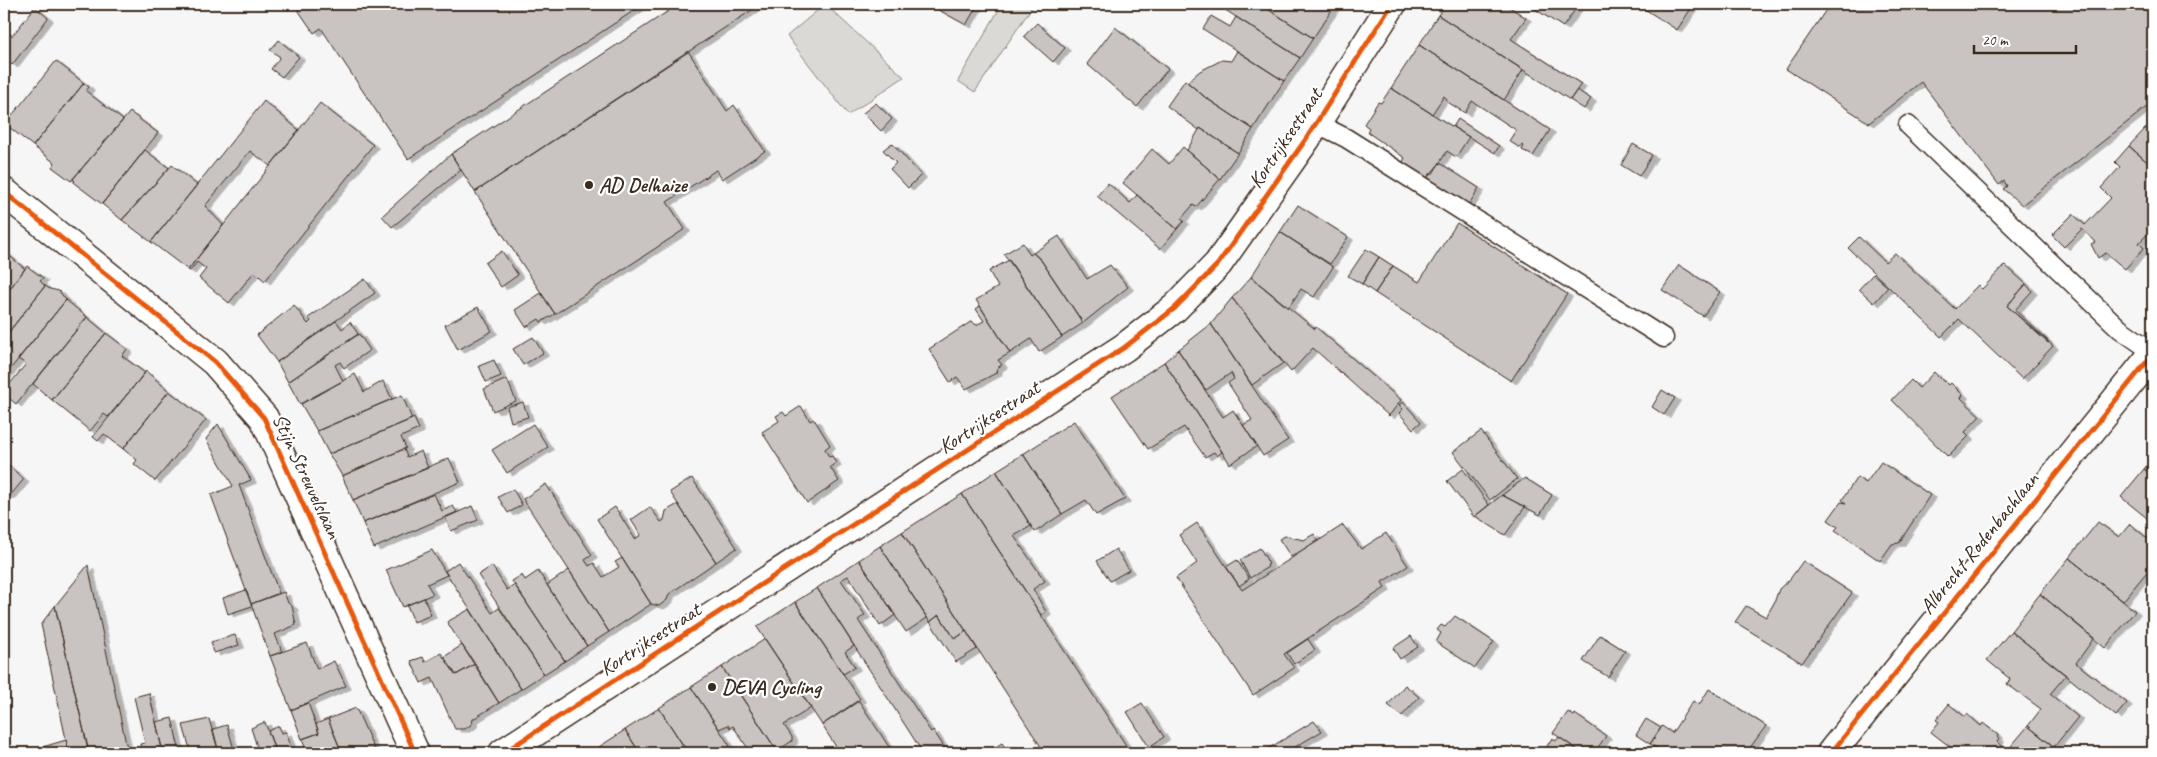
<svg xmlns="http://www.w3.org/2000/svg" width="2157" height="757" font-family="Caveat,sans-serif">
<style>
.green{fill:#dbd9d6;stroke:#8b827a}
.building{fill:#c9c3c1;stroke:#3b2a1e;filter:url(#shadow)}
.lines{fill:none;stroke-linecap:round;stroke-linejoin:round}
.service-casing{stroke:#3b2a1e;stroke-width:21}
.minor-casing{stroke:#3b2a1e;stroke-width:31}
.tertiary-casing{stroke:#3b2a1e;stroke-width:31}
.service{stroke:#fff;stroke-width:18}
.minor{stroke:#fff;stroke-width:28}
.tertiary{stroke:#fff;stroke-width:28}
.cycleway-casing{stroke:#fff;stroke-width:8}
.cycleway{stroke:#e8590c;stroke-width:5}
.poi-dot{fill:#3b2a1e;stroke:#fff;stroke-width:2}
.labels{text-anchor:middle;stroke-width:4.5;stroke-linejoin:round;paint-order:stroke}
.street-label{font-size:21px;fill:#3b2a1e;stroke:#fff}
.poi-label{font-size:21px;font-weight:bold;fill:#3b2a1e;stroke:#fff;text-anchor:start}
</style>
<defs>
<filter id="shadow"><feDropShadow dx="5.5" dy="3" stdDeviation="0" flood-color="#0004"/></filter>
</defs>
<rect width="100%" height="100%" fill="#f7f6f6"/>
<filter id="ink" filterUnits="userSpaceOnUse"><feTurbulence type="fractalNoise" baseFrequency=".02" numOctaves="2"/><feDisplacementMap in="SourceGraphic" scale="10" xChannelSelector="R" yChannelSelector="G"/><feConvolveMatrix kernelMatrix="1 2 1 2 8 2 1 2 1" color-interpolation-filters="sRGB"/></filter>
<g filter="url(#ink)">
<path class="green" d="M825,4L904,77L848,115L787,36Z
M1002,4H1034L975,92L958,81Z"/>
<path class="building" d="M294,4H644L408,159L321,28L314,33Z
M679,4H761L475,192L451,154Z
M928,4H978L966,25Z
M1216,4H1260L1313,38L1300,58Z
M1260,4H1336L1313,38Z
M1446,4H1505L1526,18L1511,39L1581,84L1570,100L1438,15Z
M1527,4H1579L1563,27Z
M1637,4H1686L1692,7L1677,30Z
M1830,4H2153V102L2022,205L2003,189L2007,186L2004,181L1999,185L1921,82L1869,123L1786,69Z
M35,7L48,18L12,65L4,58V30L12,36Z
M1438,15L1523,70L1504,100L1419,45Z
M1211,16L1230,27L1236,17L1300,58L1284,81L1203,29Z
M1037,23L1065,48L1053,62L1024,36Z
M1115,27L1168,69L1137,107L1087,64Z
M279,40L299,57L282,77L271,69L280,57L270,50Z
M1419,45L1550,130L1533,156L1522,150L1524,146L1522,145L1520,148L1509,141L1516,130L1472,101L1465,113L1446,101L1447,99L1444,96L1432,114L1391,88Z
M688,51L727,111L734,105L765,151L722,179L716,170L667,202L685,229L555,314L475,192Z
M1237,51L1284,81L1253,129L1206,98L1187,82L1200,71L1222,60L1231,61Z
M56,61L84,83L33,146L5,124Z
M1185,80L1206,98L1253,129L1238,153L1200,128L1199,130L1167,106Z
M84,83L89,87L86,91L123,120L71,181L52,167L55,163L33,146Z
M1391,88L1469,137L1456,157L1447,151L1432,175L1430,174L1427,179L1402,163L1405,158L1367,132L1369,128L1364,124L1378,102L1381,103Z
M1577,90L1591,99L1584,109L1570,100Z
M264,101L299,130L270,166L250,151L205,206L223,225L188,270L151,242Z
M320,103L373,145L265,281L254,272L229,303L199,278L206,269L197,262L190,271L188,270Z
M876,103L892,119L881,131L863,113Z
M130,112L158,133L102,204L74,183L75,181L73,179Z
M1458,119L1499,146L1495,153L1453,127Z
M2153,125V167L2129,146L2146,128L2149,130Z
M1200,128L1238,153L1220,179L1187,150Z
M892,143L921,175L908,188L890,169L896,163L883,150Z
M1633,144L1652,155L1639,176L1621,165Z
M2129,146L2153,167V182L2150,185L2153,188V228L2139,243L2144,248L2125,269L2106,253L2098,258L2091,244L2096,242L2082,229L2064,247L2052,235L2073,214L2085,225L2111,198L2101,188L2120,167L2115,162Z
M1183,147L1220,179L1196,207L1193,205L1181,219L1184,221L1177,229L1123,183L1152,149L1169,164Z
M145,150L169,168L122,220L102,204Z
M451,154L461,170L392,227L382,216Z
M1440,163L1479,188L1468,206L1426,179Z
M172,165L197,185L151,242L122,220Z
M1108,183L1130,203L1137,195L1177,229L1160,249L1097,196Z
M1298,205L1348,237L1330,264L1280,232Z
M1457,223L1567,294L1511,381L1375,293L1393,266L1419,282Z
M1280,232L1333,267L1314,297L1301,289L1288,308L1251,277Z
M1059,236L1087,279L1110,265L1128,287L1083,323L1041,260L1033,253Z
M1859,237L1885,262L1895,253L1955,309L1978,285L1982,289L2005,265L2026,284L2007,306L2053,346L2022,379L1959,319L1941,337L1848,248Z
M1023,243L1030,255L1033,253L1041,260L1083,323L1062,337L1004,254Z
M1366,249L1379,257L1362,284L1348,276Z
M502,251L518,275L501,287L485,263Z
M5,252L25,269L4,296V254Z
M1379,257L1393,266L1375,293L1362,284Z
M1009,260L1062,337L1039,352L1031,339L1010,353L976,300L998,287L989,271Z
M1679,265L1720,292L1703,316L1662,290Z
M27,266L43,278L40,281L45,286L4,338V296Z
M1873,274L1888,287L1874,303L1859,289Z
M1251,277L1315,329L1316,327L1401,400L1389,416L1313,348L1291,372L1232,298Z
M365,279L375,293L277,362L257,335L294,305L308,324L311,321L308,318Z
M2026,284L2032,291L2015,310L2049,342L2048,343L2007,306Z
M45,286L50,289L59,291L66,300L4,377V338Z
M541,293L555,314L541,322L539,319L526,327L515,310Z
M1232,298L1283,363L1252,385L1211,324Z
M66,300L87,317L16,404L4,394V391L26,364L18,359Z
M980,306L1010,353L998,360L1002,365L997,368L996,373L966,389L957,377L950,382L929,349L972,321L976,325L984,321L976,309Z
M478,307L492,331L458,350L445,325Z
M87,317L106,333L52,400L33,384Z
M336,321L342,329L350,322L358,334L288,382L277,362Z
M1211,324L1288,440L1263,456L1243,425L1252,420L1228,383L1234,379L1231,373L1206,390L1178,350Z
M106,333L127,349L122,356L145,373L108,417L104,414L90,431L52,400Z
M359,334L370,350L344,368L340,362L335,365L343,381L300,404L288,382Z
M533,337L543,353L523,365L513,349Z
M1178,350L1223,417L1233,410L1257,446L1230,464L1164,362Z
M494,360L501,376L486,382L479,366Z
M1164,362L1222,452L1217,456L1214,452L1205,457L1184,427L1148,449L1112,396Z
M146,371L169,391L123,449L104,434L98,441L93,437Z
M1934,372L1944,382L1945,381L1949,385L1951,383L1963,395L1961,398L1980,416L1965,432L1969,436L1948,457L1892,400L1911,380L1919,388Z
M355,374L364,392L383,381L392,399L317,431L301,404Z
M507,379L516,401L493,411L484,389Z
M1662,390L1675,398L1664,415L1652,407Z
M169,391L206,420L155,481L134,464L137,460L123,449Z
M402,395L412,419L329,454L317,431Z
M523,402L528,417L511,422L507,407Z
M1403,402L1421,422L1413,429L1399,413L1403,409L1399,405Z
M801,406L810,421L814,419L830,445L825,449L829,457L832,456L836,463L830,467L839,481L807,503L762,432L779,421L776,416L783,412L786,416Z
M414,418L419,429L401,437L406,448L342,476L329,454Z
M1074,421L1125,499L1096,515L1086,500L1062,514L1023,454Z
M218,424L251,480L239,485L279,593L251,604L211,495L233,486L206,439Z
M533,424L548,447L507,473L492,450Z
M1481,431L1517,479L1490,500L1453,452Z
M404,449L407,457L421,451L428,468L353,500L342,476Z
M1023,454L1062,514L1035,532L996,471Z
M2153,457V476L2144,469Z
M449,458L460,482L363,523L353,500Z
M4,462L24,479L9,497L4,493Z
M1881,462L1930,495L1899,543L1892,544L1880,561L1835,530L1838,527L1828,520L1841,502L1846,503L1842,500L1857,477L1866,483Z
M1463,469L1489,505L1474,517L1447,481Z
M2144,469L2153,476V523L2121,497Z
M996,471L1031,526L1014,536L1045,581L1033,589L1046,612L1041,615L962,494Z
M692,478L737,548L716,562L670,492Z
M1525,478L1552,495L1540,515L1502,495Z
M546,484L592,555L585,560L589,566L594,563L603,577L619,567L615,562L622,558L651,604L609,632L523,499Z
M513,489L522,505L508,513L498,497Z
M434,494L442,511L453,506L457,512L374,548L363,523Z
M962,494L1041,615L1131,753H1045L902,532Z
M1502,495L1525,507L1505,535L1475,516Z
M678,504L716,562L669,594L667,600L659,606L651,604L597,519L615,507L635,539L641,535L631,520L650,507L661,522L664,520L666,511Z
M472,506L478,520L451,531L445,518Z
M2098,522L2119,537L2130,524L2153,543V570L2150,568L2123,601L2069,558Z
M1197,523L1242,590L1343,525L1361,549L1386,533L1408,566L1382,582L1385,588L1284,654L1294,668L1253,695L1176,578L1197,563L1179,535Z
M902,532L966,631L955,639L939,615L930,622L880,546Z
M1314,534L1318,540L1291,557L1279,539L1285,536L1304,540Z
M880,546L927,618L906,632L859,560Z
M1260,548L1269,564L1267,565L1268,567L1250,578L1240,560Z
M1116,549L1129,570L1110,581L1097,561Z
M432,550L447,575L427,584L433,594L403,607L386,570Z
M2069,558L2135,611L2105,648L2040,594Z
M859,560L895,615L880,626L848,576L841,580L865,615L858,620L931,732L933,730L948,753H923L817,588Z
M1237,560L1249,579L1239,586L1226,567Z
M1803,561L1852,593L1802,663L1735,622L1746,606L1766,617L1774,603L1779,589L1790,579Z
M458,562L492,613L499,608L544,674L521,689L445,571Z
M88,565L128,753H89L55,606Z
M492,566L507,590L515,585L565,661L544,674L478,575Z
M569,570L609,632L587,646L547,585Z
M538,571L587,646L565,661L512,581L522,575L525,580Z
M817,588L854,646L845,652L855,667L843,674L795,602Z
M246,590L252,606L228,614L223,598Z
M284,592L288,603L292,606L296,625L275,634L282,652L270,656L251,604Z
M2040,594L2094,638L2076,663L2127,703L2116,716L2011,631Z
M424,598L431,615L414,622L407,605Z
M795,602L860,699L822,725L757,627Z
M55,606L89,753H69L41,624Z
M470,609L521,689L499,703L447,622Z
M939,615L955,639L966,631L977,649L956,662L930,622Z
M1455,616L1494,642L1475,668L1436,642L1441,633L1437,630L1441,625L1445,627Z
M2011,631L2066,675L2050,694L2078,717L2054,747L2028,726L2041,709L2007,684L2010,679L1987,660Z
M235,635L239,645L214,653L211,642Z
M1600,635L1625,651L1608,677L1583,661Z
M1411,636L1418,647L1400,659L1393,648Z
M765,639L811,708L784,725L792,737V741L777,751L722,667Z
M1308,639L1315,650L1294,664L1287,653Z
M307,643L317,669L334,661L346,686L291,710L270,656Z
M462,645L475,664L456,675L444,657Z
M441,653L456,675L475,664L499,703L473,719L472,724L465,729H455L432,678L421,683L411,661L423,657L425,662Z
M722,667L777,751L779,753H756L753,748L749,750L733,726L730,728L728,725L719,729L691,687Z
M1405,685L1419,697L1402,716L1388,705Z
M691,687L730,746L719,753H709L707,750L703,753H688L659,708Z
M1709,689L1766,726L1746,753H1665L1650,744L1662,726L1672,733L1693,701L1699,705Z
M149,693L156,722L163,753H142L140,744L145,743L134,697Z
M859,701L893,753H840L822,725Z
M308,703L319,733L302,739L291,710Z
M1142,703L1164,737L1149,747L1127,712Z
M1949,704L1965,717L1967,714L1981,726L1983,723L1998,735L1997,737L1999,739L1997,742L2007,751L2028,726L2062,753H2020L2017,751L2015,753H1958L1931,732L1939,722L1936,720Z
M356,708L376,753H342L328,719Z
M659,708L688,753H640L625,730Z
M1568,712L1574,716L1575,714L1606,736L1594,753H1582L1553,733Z
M172,718L180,753H163L156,722Z
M209,719L219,753H191L183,725Z
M328,719L342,753H307L302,739L319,733L316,724Z
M1646,719L1661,728L1650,744L1636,735Z
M1314,721L1322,731L1285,753H1270L1266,750Z
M265,722L268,731L276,753H259L251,728Z
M227,725L235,753H219L213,729Z
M279,726L282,733L286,732L293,753H276L268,731Z
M625,730L640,753H592L599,747Z
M1559,737L1582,753H1548L1550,749L1547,746L1552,738L1556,741Z
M66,740L69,753H37L36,749Z
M1002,743L1009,753H986Z
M1653,746L1665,753H1647Z"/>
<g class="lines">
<g class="service-casing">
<path id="service" d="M1316,123L1346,138L1664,338
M1908,125L2120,329L2153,352"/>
</g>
<g class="minor-casing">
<path id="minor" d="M4,192L215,362L264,418L415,753
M1831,753L2153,354"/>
</g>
<g class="tertiary-casing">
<path id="tertiary" d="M503,753L1125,347L1175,308L1218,264L1306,139L1392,4"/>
</g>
<use href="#service" class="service"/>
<use href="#minor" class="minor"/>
<use href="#tertiary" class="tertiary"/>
<g class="cycleway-casing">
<path id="cycleway" d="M4,192L215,362L264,418L415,753
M503,753L1125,347L1175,308L1218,264L1306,139L1392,4
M1831,753L2153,354"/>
</g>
<use href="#cycleway" class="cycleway"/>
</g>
</g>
<g class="poi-dot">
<circle cx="589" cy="185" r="5"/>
<circle cx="712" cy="687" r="5"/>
</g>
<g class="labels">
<g class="street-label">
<text transform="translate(1285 138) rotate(-56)" y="7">Kortrijksestraat</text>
<text transform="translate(989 417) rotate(-33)" y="7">Kortrijksestraat</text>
<text transform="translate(307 476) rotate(65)" y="7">Stijn Streuvelslaan</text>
<text transform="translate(1979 543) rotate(-51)" y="7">Albrecht Rodenbachlaan</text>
<text transform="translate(650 639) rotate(-33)" y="7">Kortrijksestraat</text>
</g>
<g class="poi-label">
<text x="599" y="192">AD Delhaize</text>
<text x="722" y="694">DEVA Cycling</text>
</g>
</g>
<rect width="2157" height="757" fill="none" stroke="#fff" stroke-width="20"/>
<rect x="10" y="10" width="2137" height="737" fill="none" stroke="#3b2a1e" stroke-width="2" filter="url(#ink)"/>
<path d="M1974 45v8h102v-8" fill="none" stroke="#3b2a1e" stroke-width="2.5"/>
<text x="1982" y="45" font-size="15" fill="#3b2a1e" stroke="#ffffff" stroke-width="4" paint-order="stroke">20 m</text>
</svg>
